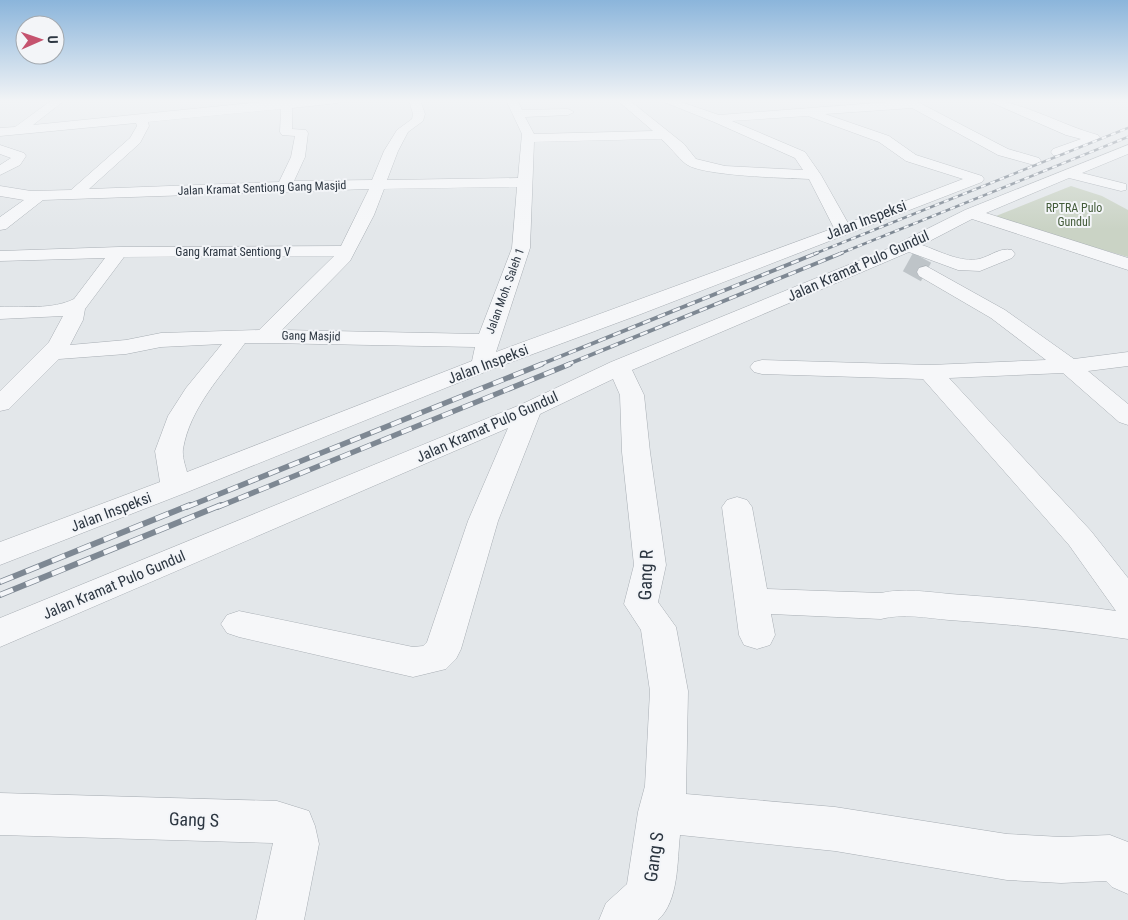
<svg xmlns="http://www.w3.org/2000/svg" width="1128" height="920" font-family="'Roboto Condensed',sans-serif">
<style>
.green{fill:#cad3c5}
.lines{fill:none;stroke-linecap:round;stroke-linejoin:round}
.minor-tunnel{stroke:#bec4c8;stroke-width:21;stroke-dasharray:21 10;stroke-linecap:butt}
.minor-casing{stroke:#a8aeb4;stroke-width:1}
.minor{fill:#f6f7f9;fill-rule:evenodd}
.rail-far3-casing{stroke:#7e8893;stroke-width:2.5}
.rail-far2-casing{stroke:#7e8893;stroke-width:4}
.rail-far1-casing{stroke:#7e8893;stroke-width:5.5}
.rail-casing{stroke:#7e8893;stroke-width:6}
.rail-far3{stroke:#f3f5f8;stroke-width:2;stroke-dasharray:5;stroke-linecap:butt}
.rail-far2{stroke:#f3f5f8;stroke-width:2.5;stroke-dasharray:8;stroke-linecap:butt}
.rail-far1{stroke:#f3f5f8;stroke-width:4;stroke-dasharray:11;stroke-linecap:butt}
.rail{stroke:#f3f5f8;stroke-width:4.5;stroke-dasharray:14;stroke-linecap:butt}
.labels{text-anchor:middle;stroke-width:4;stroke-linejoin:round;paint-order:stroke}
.far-street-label{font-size:12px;fill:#2c3641;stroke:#f3f5f8}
.far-park-label{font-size:12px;fill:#445c3a;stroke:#f3f5f8}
.street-label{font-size:15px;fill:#2c3641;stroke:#f3f5f8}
.near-street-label{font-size:18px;fill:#2c3641;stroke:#f3f5f8}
</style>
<rect width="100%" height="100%" fill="#e3e7ea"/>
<path class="green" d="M1071,186L1102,196L1128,210V257L991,218Z"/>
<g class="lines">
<path class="minor-tunnel" d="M908,262L926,272"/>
<g class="minor-casing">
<path id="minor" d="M52,100H65L33,125L281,100H343L338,103L292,108V129L306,130L308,133L305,157L294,181L372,180L384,151L397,130L412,119L413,114L409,100H420L425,114L423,121L408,132L398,151L387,180L518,178L522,134L506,100H517L522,110L568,109L574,112L568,115L525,117L534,134L653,131L617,100H629L684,144L696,159L725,166L803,170L795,158L714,122L659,100H675L719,115L914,100L1008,149L1039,158L1041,161L1034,165L998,155L912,108L825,114L889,136L916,155L982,176L984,179L982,182L641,314L490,370L185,493L0,565V542L160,482L155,451L168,416L186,388L222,344L161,347L126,354L59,359L9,409L0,411V391L49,342L63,316L0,319V307C24,306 52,310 74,299L105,258L0,261V251L119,247L341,246L369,189L43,200L6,229L0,230V217L24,200L0,196V186L31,191L71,190L130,138L137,126L136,123L0,136V128L15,127ZM281,109L280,132L282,135L295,136L291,157L279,182L89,189L140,143L149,126L148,122ZM808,116L879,142L906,161L963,179L848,223L821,175L805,152L732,121ZM661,139C670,146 678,158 686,164C701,176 786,178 809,179L834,228L496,352L530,248L534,142ZM517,187L512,248L479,334L282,330L350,261L374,215L384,189ZM334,256L259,330L161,333L126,340L70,345L83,320L85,309L124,257ZM245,343H267L475,347L472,361L187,472C185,465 182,456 183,449C190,408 221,376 245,343Z
M986,100C1020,100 1063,126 1098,135L1100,138L1063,155H1053L1051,152L1053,149L1081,139L1066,135Z
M0,145L24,153L26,156L20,165L0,175V165L11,158L0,154Z
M1128,145V154L1082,173L1126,184V190L1121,191L1069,178L986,213L1128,258V270L972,219L922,245C939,251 961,263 979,259C991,256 1000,247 1012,250L1015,254L1012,258L980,271L958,270L909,252L632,370L644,395L650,452L666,565L658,602L676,627L688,691L686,794L835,807L1007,834L1061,837L1110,835L1128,842V894L1112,887L1106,881L1061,883L1007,880L835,851L680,835C677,861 679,901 658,920H599L606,903L627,884L638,812L645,786L650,691L641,630L624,604L634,565L622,452L620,395L613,379L540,414L498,521L461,649L456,659L446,669L413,677L239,637L227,633L221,624L227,615L239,611L413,647L423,646L427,642L468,521L508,428L0,647V618L520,405L611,362L885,250L965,210Z
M926,266L1005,310L1074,359L1128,352V366L1088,371L1128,404V425L1119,422L1063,373L949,378L1091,531L1128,578V639C1069,630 1009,624 949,620C927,618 903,613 881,619L771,614L775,635L770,645L757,649L744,645L739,635L722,507L727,500L737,497L747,500L752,507L767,589L881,593C903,588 928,592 950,594C1006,598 1061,603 1116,611L1069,545L923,379L762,374L754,372L750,367L754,362L762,360L930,365L1046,360L991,318L919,276L917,272L919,268Z
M0,793L277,801L309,811L315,826L319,844L304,920H256L273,843L0,835Z"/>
</g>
<use href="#minor" class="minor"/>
<g class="rail-far3-casing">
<path id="rail-far3" d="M814,254L1128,128
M839,254L1128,137"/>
</g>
<g class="rail-far2-casing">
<path id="rail-far2" d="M539,365L817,253
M566,365L842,253"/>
</g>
<g class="rail-far1-casing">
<path id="rail-far1" d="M187,507L542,364
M218,507L570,364"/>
</g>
<g class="rail-casing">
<path id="rail" d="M0,582L190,505
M0,595L221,505"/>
</g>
<use href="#rail-far3" class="rail-far3"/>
<use href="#rail-far2" class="rail-far2"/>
<use href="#rail-far1" class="rail-far1"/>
<use href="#rail" class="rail"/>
</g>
<linearGradient id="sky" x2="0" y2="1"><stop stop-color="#8bb5db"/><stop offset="0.44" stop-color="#f2f4f6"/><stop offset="1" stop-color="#f2f4f6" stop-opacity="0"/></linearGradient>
<rect width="1128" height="229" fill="url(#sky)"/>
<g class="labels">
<g class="far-street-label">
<text transform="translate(262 188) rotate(-2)" y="4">Jalan Kramat Sentiong Gang Masjid</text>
<text x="233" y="256">Gang Kramat Sentiong V</text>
<text transform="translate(505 291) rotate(-70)" y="4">Jalan Moh. Saleh 1</text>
<text transform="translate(311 336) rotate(1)" y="4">Gang Masjid</text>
</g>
<g class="far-park-label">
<text x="1074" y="212">RPTRA Pulo<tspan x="1074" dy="14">Gundul</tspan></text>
</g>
<g class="street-label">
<text transform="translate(866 220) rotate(-21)" y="5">Jalan Inspeksi</text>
<text transform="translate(858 266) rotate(-24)" y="5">Jalan Kramat Pulo Gundul</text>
<text transform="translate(488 364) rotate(-21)" y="5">Jalan Inspeksi</text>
<text transform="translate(487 427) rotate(-24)" y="5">Jalan Kramat Pulo Gundul</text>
<text transform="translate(111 512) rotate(-21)" y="5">Jalan Inspeksi</text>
<text transform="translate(114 585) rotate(-23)" y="5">Jalan Kramat Pulo Gundul</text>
</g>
<g class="near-street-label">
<text transform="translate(646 575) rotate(-88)" y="6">Gang R</text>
<text transform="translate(194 820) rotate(2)" y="6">Gang S</text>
<text transform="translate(654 857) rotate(-82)" y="6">Gang S</text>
</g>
</g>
<g transform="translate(40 40) rotate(88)"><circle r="24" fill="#f3f5f8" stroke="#a3a9af"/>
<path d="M0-4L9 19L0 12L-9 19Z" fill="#c5536f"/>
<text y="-8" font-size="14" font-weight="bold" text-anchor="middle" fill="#2c3641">U</text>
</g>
</svg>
